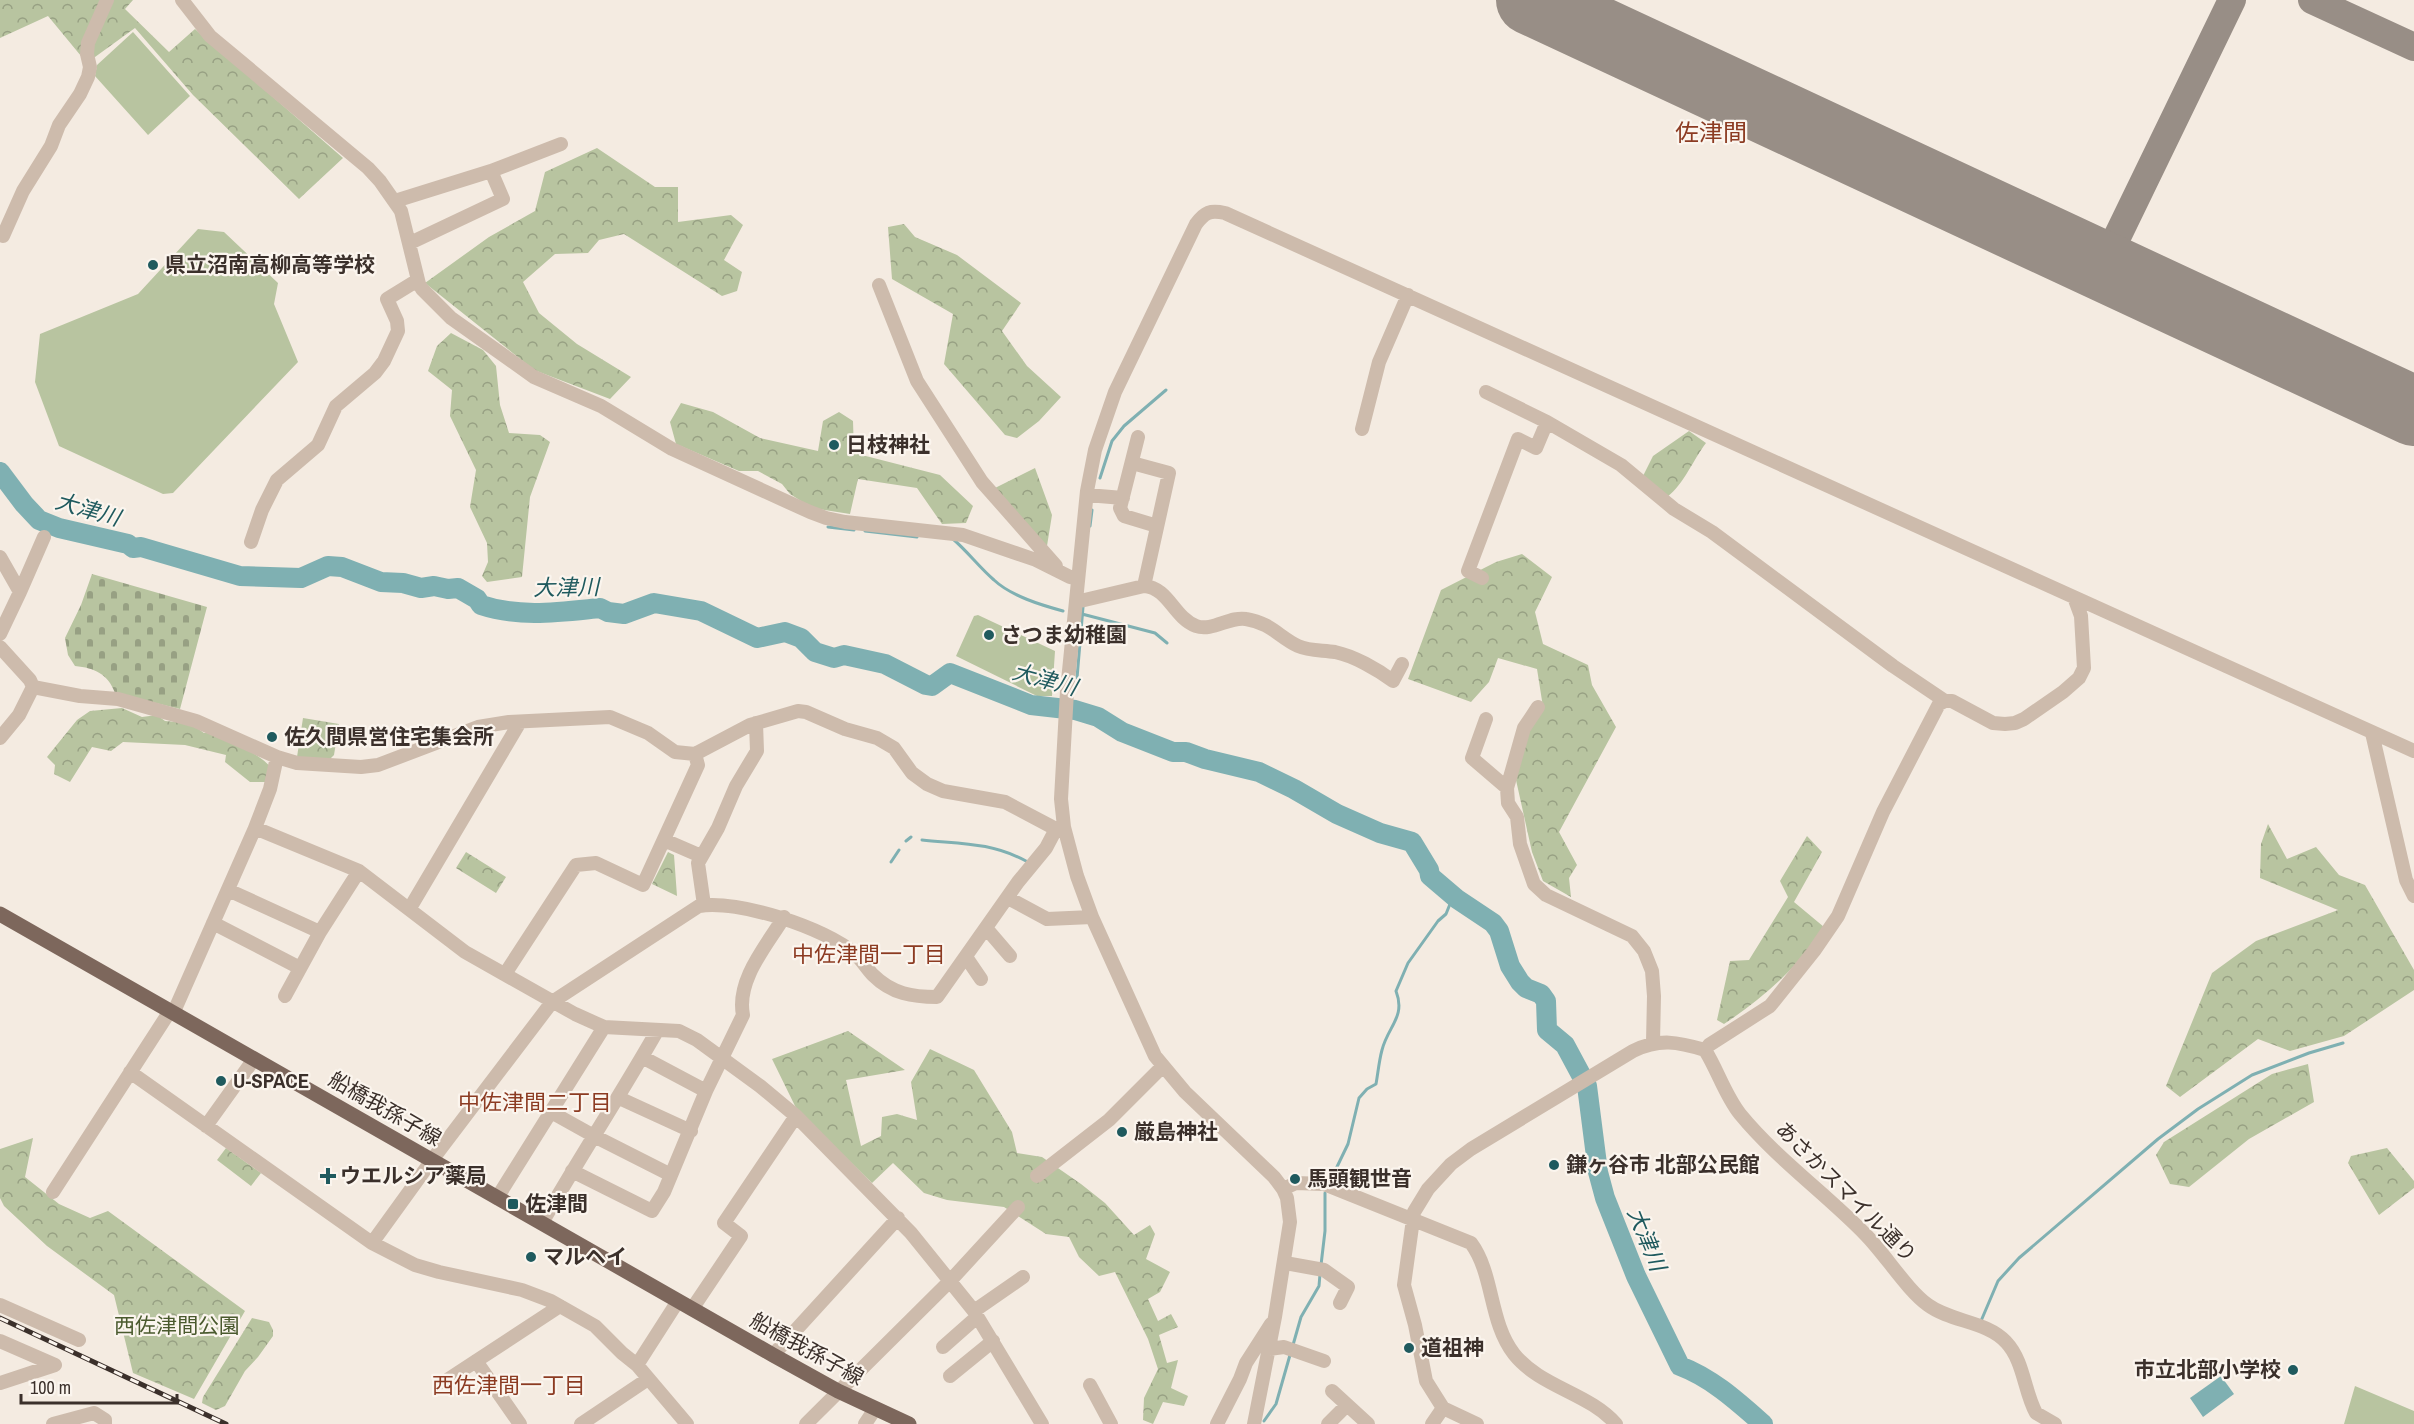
<svg xmlns="http://www.w3.org/2000/svg" width="2414" height="1424" font-family="'Archivo Narrow','Noto Sans JP',sans-serif">
<style>
.grass{fill:#b8c4a0}
.forest{fill:url(#forest-crowns)}
.cemetery{fill:url(#cemetery-stones)}
.water{fill:#7fb0b2}
.lines{fill:none;stroke-linecap:round;stroke-linejoin:round}
.stream{stroke:#7fb0b2;stroke-width:3}
.river{stroke:#7fb0b2;stroke-width:20}
.taxiway{stroke:#988e86;stroke-width:28}
.runway{stroke:#988e86;stroke-width:70}
.minor{stroke:#cdbbac;stroke-width:14}
.major{stroke:#7d675c;stroke-width:15}
.rail-casing{stroke:#3b302b;stroke-width:5}
.rail{stroke:#fbf5ee;stroke-width:3;stroke-dasharray:9;stroke-linecap:butt}
.poi-dot{fill:#1f5a5e;stroke:#fbf5ee;stroke-width:2}
.labels{text-anchor:middle;stroke-width:4.5;stroke-linejoin:round;paint-order:stroke}
.poi-label{font-size:21px;font-weight:bold;fill:#3b302b;stroke:#fbf5ee;text-anchor:start}
.street-label{font-size:21px;fill:#3b302b;stroke:#fbf5ee}
.park-label{font-size:21px;fill:#4a5a2e;stroke:#fbf5ee}
.water-label{font-size:22px;font-style:italic;fill:#1f5a5e;stroke:#fbf5ee}
.neighbourhood-label{font-size:22px;fill:#8c3b22;stroke:#fbf5ee}
.quarter-label{font-size:24px;fill:#8c3b22;stroke:#fbf5ee}
</style>
<defs>
<pattern id="forest-crowns" width="20" height="18" patternUnits="userSpaceOnUse" patternTransform="scale(1.5)"><rect width="20" height="18" fill="#b8c4a0"/><path d="M2 6a3 3 0 1 1 6 0M12 15a3 3 0 1 1 6 0" fill="none" stroke="#97a083"/></pattern>
<pattern id="cemetery-stones" width="16" height="16" patternUnits="userSpaceOnUse" patternTransform="scale(1.5)"><rect width="16" height="16" fill="#b8c4a0"/><path d="M2 7V4a2 2 0 0 1 4 0v3zM10 15v-3a2 2 0 0 1 4 0v3z" fill="#97a083"/></pattern>
</defs>
<rect width="100%" height="100%" fill="#f4ebe1"/>
<path class="grass" d="M133,32L190,96L148,135L95,76L97,65Z
M198,229L224,232L278,283L274,304L298,362L173,493L163,494L59,446L35,382L40,334L138,294Z
M978,615L1055,651L1052,696H1037L956,656L974,616Z
M2355,1386L2414,1411V1424H2344Z"/>
<path class="forest" d="M0,0H133L125,9L169,52L195,29L343,158L299,199L193,95L135,28L95,57L81,56L48,16L0,38Z
M597,148L655,187H678V222L731,215L743,225L724,260L742,272L737,291L722,296L624,234L599,240L588,253L555,254L523,282L539,313L577,344L631,377L610,399L534,370L425,283L489,237L535,211L545,172Z
M904,224L915,237L957,255L1021,303L1002,331L1027,366L1061,397L1039,421L1017,438L1005,435L944,364L953,314L892,279L888,227Z
M451,333L483,350L496,366L500,405L509,433L540,435L550,442L530,497L522,577L487,582L482,576L488,562L487,543L470,507L476,470L450,416L452,390L428,371L437,346Z
M681,403L713,412L760,438L818,451L823,421L839,412L853,421L854,453L940,475L973,506L966,523L942,524L917,488L858,479L850,514L812,508L790,494L782,484L758,471H739L676,444L670,422Z
M1689,431L1706,443C1693,460 1684,484 1667,497L1643,476L1653,456Z
M1035,468L1052,515L1046,552L991,490Z
M1522,554L1552,577L1535,612L1543,644L1588,665L1592,685L1616,727L1559,832L1577,865L1569,878L1571,897L1543,881L1532,852L1516,780L1527,732L1543,707L1537,669L1498,658L1489,682L1471,702L1408,679L1441,590L1496,562Z
M122,708L142,717L157,715L165,721L190,723L204,733H221C236,748 258,751 271,768L265,782H250L225,762L226,755L185,745L123,742L111,751L92,747L70,782L54,774L55,765L47,757L77,720L90,711Z
M303,718L339,724L334,755L330,759L297,757Z
M2268,824L2287,859L2316,847L2339,875L2365,885L2414,970V990L2344,1036L2290,1051L2258,1039L2180,1097L2166,1086L2212,973L2256,941L2338,910L2260,878L2261,844Z
M1807,836L1822,852L1794,902L1824,927C1800,966 1762,999 1724,1024L1717,1020L1730,961L1749,960L1788,897L1780,881Z
M466,852L506,877L496,893L456,868Z
M668,852L674,855L677,896L652,884Z
M848,1031L905,1070L846,1080L861,1146L881,1136L882,1117L897,1114L917,1120L911,1082L930,1049L974,1070L1012,1132L1017,1153L1042,1157L1081,1184L1105,1203L1134,1235L1150,1225L1155,1234L1146,1259L1170,1272L1160,1292L1148,1299L1158,1321L1171,1314L1178,1327L1159,1335L1167,1363L1178,1360L1171,1388L1188,1396L1184,1406L1163,1402L1153,1424L1143,1420L1144,1398L1158,1369L1148,1339L1115,1272L1099,1276L1079,1257L1069,1237L1046,1234L1004,1207L947,1200L924,1193L893,1163L872,1183L797,1110L772,1059Z
M2308,1064L2314,1102L2249,1139L2189,1187L2170,1184L2156,1155L2164,1142L2272,1074Z
M33,1138L25,1177L59,1204L90,1218L108,1211L245,1311L194,1399L133,1373L114,1295L47,1246L4,1206L0,1198V1149Z
M226,1148L261,1173L251,1186L217,1160Z
M2387,1148L2414,1181V1188L2379,1215L2348,1163L2351,1156Z
M252,1318L269,1322L273,1330V1336L258,1357L245,1371L225,1406L216,1410L202,1403L203,1397Z"/>
<path class="cemetery" d="M92,574L207,607L180,709L115,693C108,674 95,668 75,666L68,655L65,638L81,605Z"/>
<path class="water" d="M2221,1376L2234,1394L2203,1417L2190,1398Z"/>
<g class="lines">
<path class="stream" d="M1100,478L1112,441L1124,426L1166,390
M1090,526L1092,510
M828,527L854,530
M865,531L917,537
M953,539C968,552 979,567 994,580C1011,596 1041,605 1063,611
M1082,614L1155,633L1167,643
M1077,678L1083,607
M922,840C961,844 990,842 1026,861
M906,841L911,837
M891,862L899,850
M1334,1173L1348,1144L1359,1098L1367,1089L1376,1084C1378,1073 1379,1061 1382,1050C1388,1026 1406,1017 1396,991L1408,963L1438,921L1446,914L1454,894
M1321,1265L1325,1231V1193
M1981,1321L1998,1281L2019,1258L2158,1139L2198,1109L2252,1075L2309,1053L2343,1043
M1293,1345L1301,1317L1319,1286L1320,1274
M1264,1421L1276,1404L1290,1355"/>
<path class="river" d="M0,472L24,504L39,520L59,528L128,544L133,548L141,547L240,576L301,578L328,566L342,567L381,582L403,583L421,588L434,586L448,589L458,588L477,599L481,605C520,618 560,612 600,608L608,612L624,614L654,603L701,611L757,638L785,632L801,638L815,652L834,658L844,655L885,664L926,685L932,686L950,673L1031,705L1075,710L1098,717L1122,732L1173,752H1186L1205,759L1259,772L1294,789L1337,814L1380,833L1412,842L1429,870L1430,876L1457,899L1493,923L1499,931L1510,966L1520,982L1526,988L1541,994L1546,1001L1547,1030L1565,1045L1587,1086L1598,1172L1605,1198L1636,1276L1680,1366C1712,1378 1738,1402 1763,1424"/>
<path class="taxiway" d="M2312,0L2414,47
M2103,266L2232,0"/>
<path class="runway" d="M1531,0L2414,411"/>
<path class="minor" d="M182,0L210,36L368,168L380,181L401,211L419,284L422,289L451,318L534,377L601,406L672,449L810,512L826,518L845,522L963,535L1036,560L1070,577L1078,579
M491,171L561,144
M395,201L491,171L503,199L410,243
M0,233L3,236L23,191L51,146L59,125L80,94L88,77L90,67L87,54L88,43L107,0
M879,285L917,381L982,482L1056,566
M1486,392L1547,422L1621,465L1674,509L1712,532L1893,666L1945,701
M1362,429L1379,362L1408,295
M1138,437L1120,508L1124,516L1157,526
M1132,463L1169,473L1144,586
M1087,495L1123,498
M251,542L262,510L277,480L318,445L336,406L375,373L384,361L398,331L397,321L387,299L413,283L419,284
M0,557L20,592L0,634
M1482,578L1468,571L1518,439L1536,448L1547,422
M20,592L44,537
M1076,602L1144,586C1169,588 1173,617 1196,626C1212,632 1230,616 1246,619C1271,623 1279,637 1298,646C1309,651 1323,650 1335,652C1354,656 1377,669 1393,681L1402,664
M0,647L30,680L33,687
M33,687L80,696L118,699L196,721L277,757L297,763L361,767L378,765L478,727L509,722L610,717L648,733L675,752L695,754L750,725L798,711L806,712L845,729L877,738L894,748L912,773L927,784L943,791L1005,802L1056,829
M1538,707L1524,728L1507,788L1508,803L1517,817L1520,844L1534,884L1546,895L1632,936L1644,951L1652,971L1654,996L1653,1042
M1486,719L1472,758L1507,788
M2372,733L2406,880L2414,896
M0,738L19,715L33,687
M255,828L359,871L465,952L575,1014L604,1027L679,1031L697,1040L760,1086L796,1116L911,1233L974,1311L1042,1424
M664,840L701,856
M228,890L320,932
M1008,898L1047,919L1092,917
M704,905L698,863L718,828L736,786L757,751L756,723
M410,908L520,722
M213,923L300,968
M986,928L1010,956
M966,957L981,979
M505,974L576,865L596,863L643,885L698,765L695,754
M285,996L320,932L359,871
M1705,1050L1709,1045L1770,1006L1814,951L1838,916L1883,812L1939,704L1945,701H1952L1993,723L2005,724L2015,723L2024,719L2063,692L2079,678L2084,668L2081,616L2074,597
M642,1057L706,1091
M130,1072L372,1243L415,1265L439,1272L522,1290L551,1301L595,1326L622,1353L637,1365L687,1424
M619,1098L691,1131
M551,1112L594,1136L671,1175
M206,1126L254,1059
M572,1171L652,1211L664,1192L706,1091L743,1015C736,980 767,945 784,917
M1037,1176L1109,1120L1162,1067
M1283,1189L1296,1183L1324,1184L1471,1243C1494,1274 1489,1322 1514,1354C1540,1387 1589,1393 1616,1424
M53,1192L170,1011L176,1007L255,828L270,789L277,757
M497,1198L604,1027
M542,1223C579,1158 620,1096 657,1031
M372,1243L432,1160L552,1002L699,906C737,899 826,928 855,954C862,960 867,969 873,975C892,994 913,997 937,997L1018,882L1046,848L1056,829L1064,827
M1285,1263L1324,1270L1348,1287L1340,1303
M0,1305L79,1340
M692,1309L741,1236L724,1223L796,1116
M974,1311L1023,1277
M0,1341L55,1365L0,1383
M943,1347L977,1317
M1269,1349L1284,1347L1324,1361
M773,1355L898,1218
M476,1361L520,1424
M637,1365L678,1301
M950,1376L993,1341
M444,1382L560,1306
M1090,1385L1111,1424
M1332,1391L1368,1424
M1443,1408L1477,1424
M53,1424L94,1413L105,1420V1424
M581,1424L648,1379
M806,1424L950,1281L1018,1207
M865,1424L875,1409
M1217,1424L1240,1379L1246,1363L1271,1324
M1254,1424L1275,1317L1290,1222L1287,1198L1283,1189L1274,1177L1185,1092L1155,1056L1092,917L1077,876L1064,827L1061,799L1067,691L1087,491L1095,450L1115,392L1196,224C1205,212 1210,210 1225,213L2414,751
M1328,1424L1347,1405
M1432,1424L1443,1408L1426,1381L1415,1325L1404,1285L1414,1212L1428,1189L1451,1164L1471,1149L1633,1051C1660,1038 1678,1042 1705,1050C1718,1071 1725,1095 1740,1114C1777,1159 1825,1193 1865,1234C1885,1254 1907,1290 1928,1305C1951,1322 1987,1321 2006,1342C2024,1361 2024,1391 2036,1413L2055,1424"/>
<path class="major" d="M0,914L773,1355L838,1391L909,1424"/>
<g class="rail-casing">
<path id="rail" d="M0,1318L226,1424"/>
</g>
<use href="#rail" class="rail"/>
</g>
<g class="poi-dot">
<circle cx="153" cy="265" r="6"/>
<circle cx="834" cy="445" r="6"/>
<circle cx="989" cy="635" r="6"/>
<circle cx="272" cy="737" r="6"/>
<circle cx="221" cy="1081" r="6"/>
<circle cx="1122" cy="1132" r="6"/>
<circle cx="1554" cy="1165" r="6"/>
<path d="M325 1167h6v6h6v6h-6v6h-6v-6h-6v-6h6z"/>
<circle cx="1295" cy="1179" r="6"/>
<rect x="507" y="1198" width="12" height="12" rx="3"/>
<circle cx="531" cy="1257" r="6"/>
<circle cx="1409" cy="1348" r="6"/>
<circle cx="2293" cy="1370" r="6"/>
</g>
<g class="labels">
<g class="poi-label">
<text x="165" y="272">県立沼南高柳高等学校</text>
<text x="846" y="452">日枝神社</text>
<text x="1001" y="642">さつま幼稚園</text>
<text x="284" y="744">佐久間県営住宅集会所</text>
<text x="233" y="1088">U-SPACE</text>
<text x="1134" y="1139">厳島神社</text>
<text x="1566" y="1172">鎌ヶ谷市 北部公民館</text>
<text x="340" y="1183">ウエルシア薬局</text>
<text x="1307" y="1186">馬頭観世音</text>
<text x="525" y="1211">佐津間</text>
<text x="543" y="1264">マルヘイ</text>
<text x="1421" y="1355">道祖神</text>
<text x="2281" y="1377" text-anchor="end">市立北部小学校</text>
</g>
<g class="street-label">
<text transform="translate(385 1109) rotate(30)" y="7">船橋我孫子線</text>
<text transform="translate(1846 1192) rotate(45)" y="7">あさかスマイル通り</text>
<text transform="translate(807 1349) rotate(29)" y="7">船橋我孫子線</text>
</g>
<g class="park-label">
<text x="177" y="1333">西佐津間公園</text>
</g>
<g class="water-label">
<text transform="translate(88 509) rotate(16)" y="8">大津川</text>
<text transform="translate(566 587) rotate(-1)" y="8">大津川</text>
<text transform="translate(1045 679) rotate(15)" y="8">大津川</text>
<text transform="translate(1647 1239) rotate(68)" y="8">大津川</text>
</g>
<g class="neighbourhood-label">
<text x="869" y="962">中佐津間一丁目</text>
<text x="535" y="1110">中佐津間二丁目</text>
<text x="509" y="1393">西佐津間一丁目</text>
</g>
<g class="quarter-label">
<text x="1711" y="141">佐津間</text>
</g>
</g>
<path d="M21 1394v9h156v-9" fill="none" stroke="#3b302b" stroke-width="3"/>
<text x="30" y="1394" font-size="18" fill="#3b302b" stroke="#fbf5ee" stroke-width="4.5" paint-order="stroke">100 m</text>
</svg>
